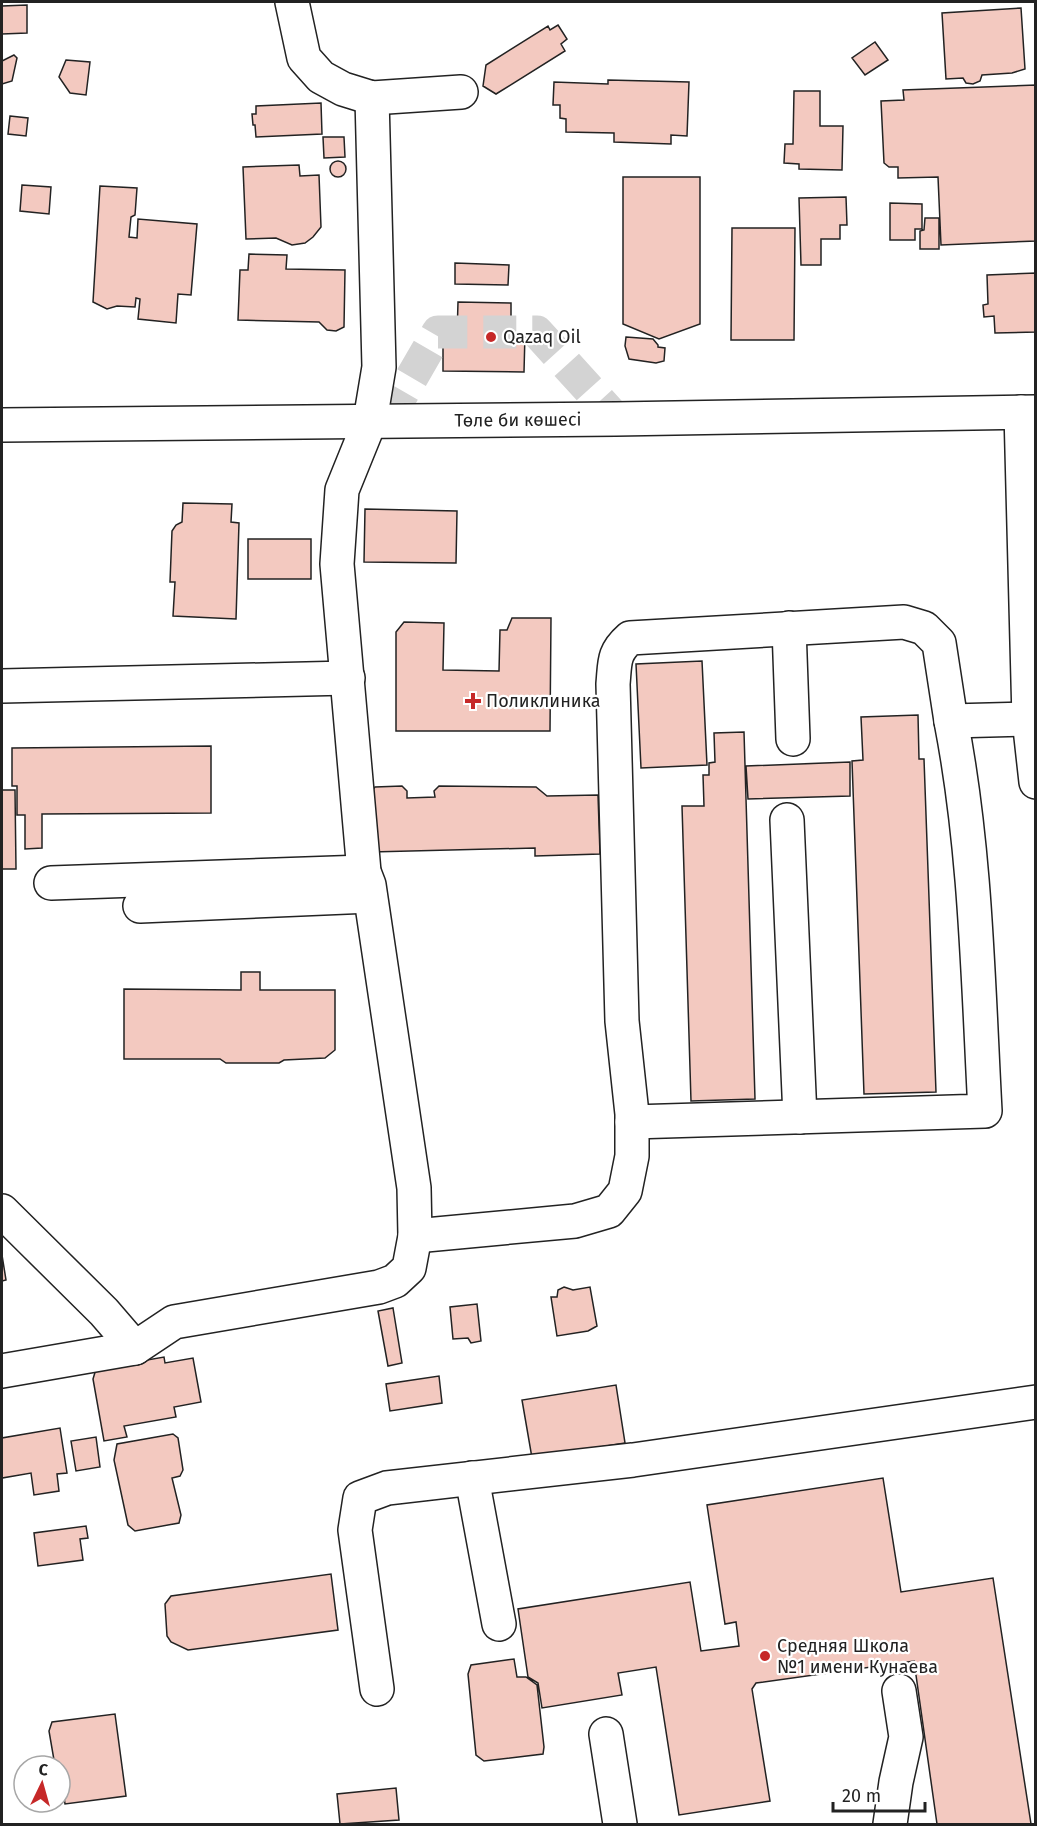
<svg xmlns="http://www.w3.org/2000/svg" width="1037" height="1826" font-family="'Fira Sans',sans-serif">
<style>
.building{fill:#f3c9c0;stroke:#222;stroke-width:1.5}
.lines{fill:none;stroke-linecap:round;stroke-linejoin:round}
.minor-tunnel{stroke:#d3d3d3;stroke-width:33;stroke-dasharray:33 16;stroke-linecap:butt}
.minor-casing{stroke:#222;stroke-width:36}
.minor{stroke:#fff;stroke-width:33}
.poi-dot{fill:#c62828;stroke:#fff;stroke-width:2}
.labels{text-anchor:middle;stroke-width:4.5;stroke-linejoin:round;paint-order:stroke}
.poi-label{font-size:18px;fill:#222;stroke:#fff;text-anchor:start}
.street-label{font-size:18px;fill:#222;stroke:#fff}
</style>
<rect width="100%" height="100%" fill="#fff"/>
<path class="building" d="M27,5V33L2,34V6Z
M1021,8L1025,69L1012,73L982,75L980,81L973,84L966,83L963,78L946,79L942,13Z
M558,25L567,39L561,44L565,51L496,94L483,86L486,65L548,26L550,30Z
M875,42L888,60L865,75L852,58Z
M14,55L17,58L12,81L2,84V61Z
M66,60L90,62L86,95L70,93L59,77Z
M608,80L689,82L687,136L671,135V144L614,142V133L566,132V119L560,118V105H553L554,82L608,84Z
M1036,85V241L941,245L938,177L898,178V167H889L884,163L881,101L904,100L903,90Z
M794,91H820V126H843L842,170L799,169V164L784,163L785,144H793Z
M321,103L322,134L256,137L255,125H253L252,114H256V106Z
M10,116L28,118L26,136L8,134Z
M323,137H344L345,157L324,158Z
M330 169a8 8 0 1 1 16 0a8 8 0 1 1-16 0Z
M299,165L300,176L319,175L321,227L313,237L305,243L292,245L276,238L246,239L243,167Z
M623,177H700V324L659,339L623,324Z
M22,185L51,187L49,214L20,211Z
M100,186L137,188L135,215L131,217L129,237L137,238L138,219L197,224L191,295L178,294L176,323L138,319L140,299L136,298L135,307L117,306L107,309L93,302Z
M846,197L847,225H840V239H821V265H801L799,198Z
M890,203L922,204V229H915V240H890Z
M925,218H939V249H920V231L924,230Z
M732,228H795L794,340H731Z
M249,254L287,255L286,269L345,270L344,327L336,331L327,330L319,322L238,320L240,270H248Z
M455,263L509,265L508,285L455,284Z
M1036,273V332L995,333L994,316L984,317L983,305L988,304L987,275Z
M458,302L511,303V334H525L524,372L443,371V337H457Z
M626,337L653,339L658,345V347L665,348L664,361L656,363L629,359L625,346Z
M183,503L232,504L231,522L239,523L236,619L173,616L175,582H170L172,531L176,525L182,522Z
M365,509L457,511L456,563L364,562Z
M248,539H311V579H248Z
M512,618H551L550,731H396V632L404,622L444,623L443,670L499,671L500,630H507Z
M702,661L707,765L641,768L636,664Z
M918,715L919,759H924L936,1092L864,1094L852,761L863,760L861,717Z
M744,732L755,1099L691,1101L682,806H704L703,775H709V763L715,762L714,733Z
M211,746V813L42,814V848L25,849V815H17V786H12V748Z
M850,762V796L748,799L746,766Z
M402,786L407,791V798L435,797L434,791L439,786L536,787L547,796L598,795L600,854L535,856V848L371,852L370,793L375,787Z
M2,790H15L16,869H2Z
M241,972H260V990H335V1050L325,1058L284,1060L279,1063H226L220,1059H124V989L241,990Z
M2,1255L6,1280L2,1281Z
M564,1287L573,1290L590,1287L597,1326L588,1331L557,1336L551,1297H557L558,1290Z
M477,1304L481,1341L471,1343L468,1338L453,1339L450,1307Z
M393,1308L402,1363L388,1366L378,1311Z
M164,1357L165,1363L193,1358L201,1402L174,1407L176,1417L124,1426L127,1437L104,1441L93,1379L96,1369Z
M439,1376L442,1403L390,1411L386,1384Z
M616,1385L625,1443L532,1458L522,1400Z
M60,1428L67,1473L57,1474L59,1491L34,1495L31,1473L2,1478V1438Z
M173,1434L178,1438L183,1470L180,1476L172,1478L181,1515L179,1523L135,1531L128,1525L114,1460L117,1444Z
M96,1437L100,1467L76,1471L71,1441Z
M883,1478L901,1592L993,1578L1031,1824H937L914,1661L756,1683L752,1689L770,1801L679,1815L656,1667L618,1673L622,1695L542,1708L538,1683L528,1677L518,1609L690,1582L701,1651L739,1646L736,1622L725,1624L707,1505Z
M86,1526L88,1538L80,1539L83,1560L38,1566L34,1533Z
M331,1574L338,1630L188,1650L171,1642L167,1636L165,1604L171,1596Z
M514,1659L517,1677H526L537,1685L544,1747L543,1754L484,1761L476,1755L468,1674L471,1665Z
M115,1714L126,1796L65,1804L63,1790L60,1788V1766H55L49,1731L52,1722Z
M396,1788L399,1820L340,1824L337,1794Z"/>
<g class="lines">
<path class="minor-tunnel" d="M387,420L438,332H537L616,419"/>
<g class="minor-casing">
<g id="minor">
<path d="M292,2L304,58L321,77L343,89L372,98L461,92"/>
<path d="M1021,412L1029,719L1036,782"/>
<path id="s1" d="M2,425L616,419L1036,412"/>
<path d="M789,628L793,739"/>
<path d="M2,686L348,678"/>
<path d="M787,820L800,1117"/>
<path d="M51,883L364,872"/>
<path d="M140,906L370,896"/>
<path d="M632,1122L985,1111C978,981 976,850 951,721"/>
<path d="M2,1211L104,1312L135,1348"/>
<path d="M415,1236L575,1221L609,1211L625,1191L632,1156V1114L622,1021L613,684C615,662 613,653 630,638L904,622L924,628L939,643L951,721L1029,719"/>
<path d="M2,1371L135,1348L174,1322L379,1287L395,1281L409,1268L415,1236L414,1188L369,885L364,872L337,564L342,490L370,421L379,367L372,98"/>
<path d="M472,1478L499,1624"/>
<path d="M377,1689L355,1530L360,1498L387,1488L633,1460L1036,1402"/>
<path d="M606,1734L620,1824"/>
<path d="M890,1824L896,1782L906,1737L899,1691"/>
</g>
</g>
<use href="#minor" class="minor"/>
</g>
<g class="poi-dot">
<circle cx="491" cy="337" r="6"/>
<path d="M470 692h6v6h6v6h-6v6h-6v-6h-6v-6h6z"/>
<circle cx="765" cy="1656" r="6"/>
</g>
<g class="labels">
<g class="poi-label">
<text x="503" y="343">Qazaq Oil</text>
<text x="486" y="707">Поликлиника</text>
<text x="777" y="1652">Средняя Школа<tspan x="777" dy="21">№1 имени Кунаева</tspan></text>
</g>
<g class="street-label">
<text dy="6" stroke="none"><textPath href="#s1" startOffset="516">Төле би көшесі</textPath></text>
</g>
</g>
<rect width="1037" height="1826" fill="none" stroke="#222222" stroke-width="6"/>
<g transform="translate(42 1784) rotate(5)"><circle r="28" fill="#ffffff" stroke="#a7a7a7" stroke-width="1.5"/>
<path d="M0-4.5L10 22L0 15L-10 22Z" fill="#c62828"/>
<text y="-9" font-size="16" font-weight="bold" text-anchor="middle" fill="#222222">С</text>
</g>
<path d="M833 1802v9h92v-9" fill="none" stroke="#222222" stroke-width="3"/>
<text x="842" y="1802" font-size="18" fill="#222222" stroke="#ffffff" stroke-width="4.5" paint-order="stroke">20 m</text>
</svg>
